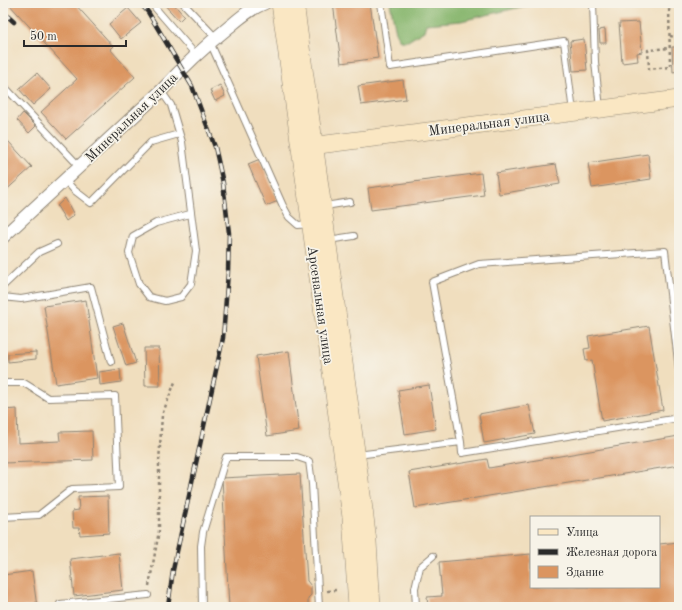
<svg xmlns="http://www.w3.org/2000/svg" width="682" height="610" font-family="'Old Standard TT',serif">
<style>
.forest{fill:#89b76f;stroke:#5a714d}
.building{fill:#db9560}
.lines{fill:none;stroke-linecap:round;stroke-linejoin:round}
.lane-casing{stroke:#8e8474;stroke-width:8}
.street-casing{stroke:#8e8474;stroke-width:14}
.secondary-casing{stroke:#8e8474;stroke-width:18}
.path{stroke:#8e8474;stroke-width:2.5;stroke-dasharray:3 3;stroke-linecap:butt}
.lane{stroke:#fff;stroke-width:6}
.street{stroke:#fff;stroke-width:12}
.secondary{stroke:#fae7c3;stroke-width:17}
.rail-casing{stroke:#2b2b2b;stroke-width:4.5}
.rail{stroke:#f7f3e8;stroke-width:3;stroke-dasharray:9;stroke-linecap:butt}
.labels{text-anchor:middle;stroke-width:3.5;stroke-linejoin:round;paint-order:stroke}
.street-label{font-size:14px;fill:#2b2b2b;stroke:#f7f3e8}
</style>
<rect width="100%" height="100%" fill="#f7f3e8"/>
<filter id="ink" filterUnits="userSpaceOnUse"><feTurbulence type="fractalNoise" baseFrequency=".025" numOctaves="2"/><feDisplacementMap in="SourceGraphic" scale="8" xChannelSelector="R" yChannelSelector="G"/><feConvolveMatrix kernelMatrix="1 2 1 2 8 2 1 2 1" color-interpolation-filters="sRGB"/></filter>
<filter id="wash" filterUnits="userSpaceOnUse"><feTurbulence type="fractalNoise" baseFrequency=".012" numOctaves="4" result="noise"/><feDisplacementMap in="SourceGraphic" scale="16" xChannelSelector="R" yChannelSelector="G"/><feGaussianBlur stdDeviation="0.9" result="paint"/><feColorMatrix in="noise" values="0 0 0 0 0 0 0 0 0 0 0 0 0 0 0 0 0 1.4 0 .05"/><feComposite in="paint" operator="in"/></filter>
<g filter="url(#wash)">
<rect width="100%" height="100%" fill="#f0debe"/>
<path class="forest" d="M390,3H548L525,6L461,21L426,24L424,31L408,41H400L396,32Z"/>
<g id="blocks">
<path class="building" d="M8,3H74L113,46L110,49L135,77L66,139L41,112L77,79Z
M163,3H173L184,16L179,21Z
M333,3H370L378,58L341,63Z
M128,8L141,23L121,39L109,24Z
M639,22L642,52L637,53L638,61L622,63L619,23Z
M605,29L606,43H600L599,30Z
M584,39L587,70L573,71L570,41Z
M672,47H679V71L673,72Z
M37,73L51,89L33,105L19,89Z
M403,80L406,99L361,105L358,86Z
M220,85L225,96L215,101L210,90Z
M23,113L36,126L29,133L17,120Z
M8,141L32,167L3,193V146Z
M648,154L651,179L592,188L588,163Z
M260,159L278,201L266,206L248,164Z
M556,164L560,184L499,194L496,173Z
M481,173L484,195L371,210L368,188Z
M65,198L74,215L66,221L57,206Z
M86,300L97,378L56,384L44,306Z
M123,323L136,363L126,366L113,326Z
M649,326L663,410L602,421L592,360L586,361L584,349L590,348L588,336Z
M144,348H159L160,386H145Z
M289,351L299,431L267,436L256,356Z
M36,352V359L8,362V354Z
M120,369L121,382L100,385L99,372Z
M429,385L436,429L405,434L398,390Z
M529,405L535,434L484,443L479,414Z
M17,409L18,443L60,441L59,432L92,431L93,460L3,463V410Z
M679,436V465L415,508L409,472L487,459L489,468Z
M300,474L307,581L311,586V595L308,598V607H229L222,478Z
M108,496L109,533L80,535L79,528H73L72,511L79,510L78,497Z
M679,542V607H428L427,597L442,596L439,562L531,554V587H659V544Z
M119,553L123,590L74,596L70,559Z
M32,571L37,607H3V575Z"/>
</g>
</g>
<g filter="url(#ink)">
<use href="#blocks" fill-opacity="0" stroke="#8e8474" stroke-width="1"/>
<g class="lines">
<g class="lane-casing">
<path id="lane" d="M151,3L196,55
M183,3L216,38
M381,3L390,67L564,41L573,112
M593,3L595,62L600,108
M210,42L283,206L289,217L298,225L310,224
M3,85L79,166
M161,91L171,105L182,142L196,251L191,284L181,297L165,301L149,297L139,284L129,253L133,236L156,223L190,214
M65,180L74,190L91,203L151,142L179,134
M325,206L350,202
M328,240L354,236
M3,286L39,252L57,244
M3,297L21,299L91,287L111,362
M3,383H24L48,398L115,396L119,487L72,489L39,515L3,517
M461,442L462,453L679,418
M357,455L461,442L432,282L479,264L665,251L679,370
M60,607V604L148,595
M202,607L201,546L203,532L226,457H297L309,461L312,484L319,607
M416,607L415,588L420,567L433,556"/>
</g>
<g class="street-casing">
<path id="street" d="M3,237L161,91C182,68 204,47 229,27C240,18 251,8 265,3"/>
</g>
<g class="secondary-casing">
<path id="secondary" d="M280,3L351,517L357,607
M295,3L365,517L368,542L372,607
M303,147L679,99"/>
</g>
<path class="path" d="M669,3L670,67L649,69L648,50L670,48
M670,36L679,38
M149,586L159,531V462L162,415L175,382
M327,591L336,590"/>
<use href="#lane" class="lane"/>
<use href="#street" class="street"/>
<use href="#secondary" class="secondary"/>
<g class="rail-casing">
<path id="rail" d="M140,3L148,12L192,86L215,147L223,183L229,233L228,272L223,338L173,570L168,607
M3,12L14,22"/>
</g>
<use href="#rail" class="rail"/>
</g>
</g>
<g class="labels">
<g class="street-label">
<text transform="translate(131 117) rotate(-44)" y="5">Минеральная улица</text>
<text transform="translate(489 123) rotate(-7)" y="5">Минеральная улица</text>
<text transform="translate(321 305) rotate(82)" y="5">Арсенальная улица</text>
</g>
</g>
<rect width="682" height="610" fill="none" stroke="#f7f3e8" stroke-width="16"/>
<rect x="530" y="516" width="130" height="72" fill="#f7f3e8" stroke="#a5a39c"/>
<rect x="538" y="529" width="20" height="6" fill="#fae7c3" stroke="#a5a39c"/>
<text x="566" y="536" font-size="12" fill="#2b2b2b">Улица</text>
<rect x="538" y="549" width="20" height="6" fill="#2b2b2b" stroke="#a5a39c"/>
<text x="566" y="556" font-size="12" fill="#2b2b2b">Железная дорога</text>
<rect x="538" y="566" width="20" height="12" fill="#db9560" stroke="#a5a39c"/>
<text x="566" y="576" font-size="12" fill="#2b2b2b">Здание</text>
<path d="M24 40v6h102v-6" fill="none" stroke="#2b2b2b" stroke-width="2"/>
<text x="30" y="40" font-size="12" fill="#2b2b2b" stroke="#f7f3e8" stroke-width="3" paint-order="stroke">50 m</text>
</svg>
